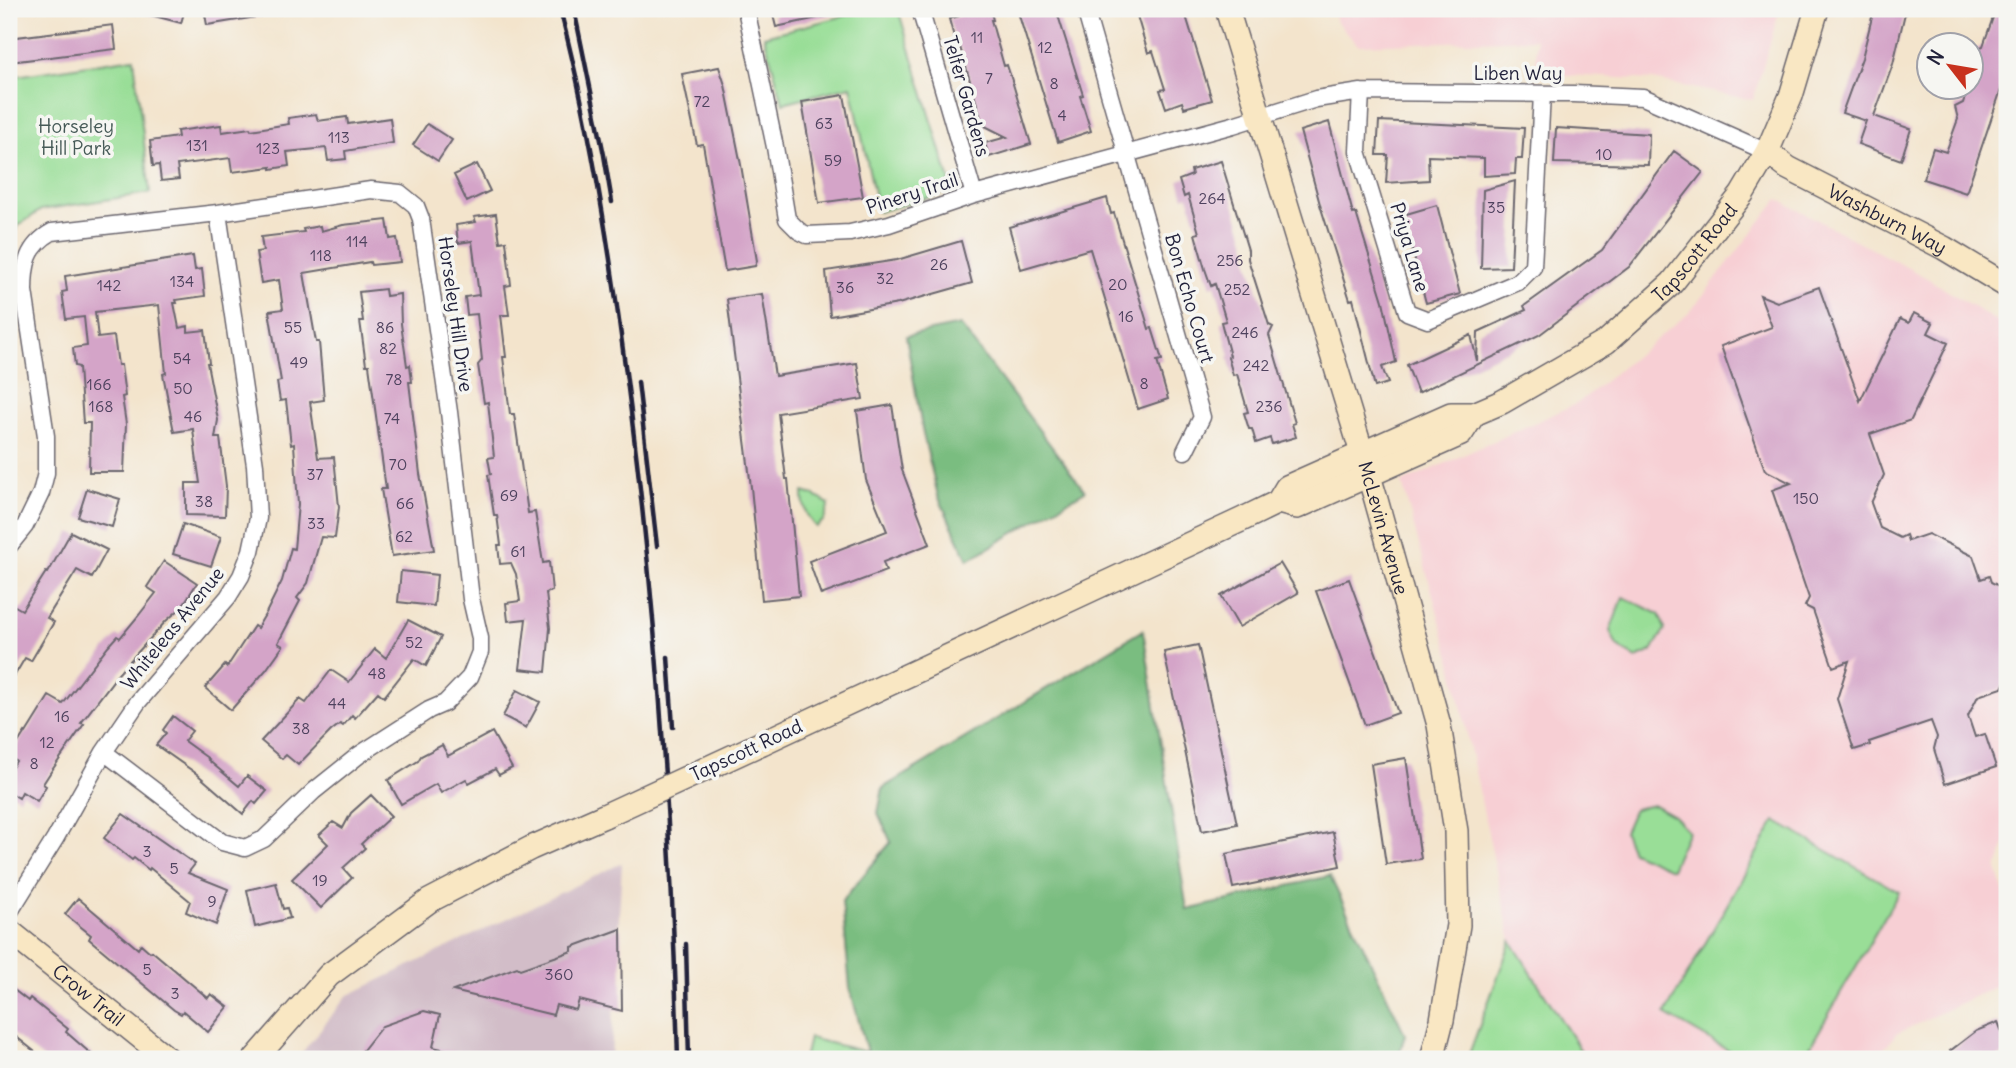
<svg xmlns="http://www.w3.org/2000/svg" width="2016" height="1068" font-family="Delius,sans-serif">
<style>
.built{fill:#f7cfd4}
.industrial{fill:#d2bdc8}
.green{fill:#99de97;stroke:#5e8069;stroke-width:2}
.forest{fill:#7abd80;stroke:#4e705e;stroke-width:2}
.building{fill:#d4a4c8}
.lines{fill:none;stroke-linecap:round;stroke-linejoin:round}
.street-casing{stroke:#6b666e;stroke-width:19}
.secondary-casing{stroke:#6b666e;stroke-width:26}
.street{stroke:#fff;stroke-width:16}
.secondary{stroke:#f9e7c3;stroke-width:23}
.rail{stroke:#22223b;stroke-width:4.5}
.secondary-bridge-casing{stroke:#6b666e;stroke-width:26;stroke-linecap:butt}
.secondary-bridge{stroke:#f9e7c3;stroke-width:23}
.labels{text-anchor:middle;stroke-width:7;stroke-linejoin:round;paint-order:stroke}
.number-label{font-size:16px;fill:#4e425e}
.street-label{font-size:19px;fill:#22223b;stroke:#f6f6f2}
.park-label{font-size:19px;fill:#465a57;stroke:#f6f6f2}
</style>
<rect width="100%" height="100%" fill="#f6f6f2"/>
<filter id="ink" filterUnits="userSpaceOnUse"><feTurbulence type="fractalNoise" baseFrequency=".0143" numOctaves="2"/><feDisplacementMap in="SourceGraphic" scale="14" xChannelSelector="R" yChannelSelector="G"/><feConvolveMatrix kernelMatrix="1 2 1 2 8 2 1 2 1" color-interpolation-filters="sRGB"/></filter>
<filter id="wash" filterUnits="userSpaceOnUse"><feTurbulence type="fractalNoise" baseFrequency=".00686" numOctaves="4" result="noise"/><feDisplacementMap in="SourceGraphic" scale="28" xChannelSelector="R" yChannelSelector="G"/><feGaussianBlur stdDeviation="1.57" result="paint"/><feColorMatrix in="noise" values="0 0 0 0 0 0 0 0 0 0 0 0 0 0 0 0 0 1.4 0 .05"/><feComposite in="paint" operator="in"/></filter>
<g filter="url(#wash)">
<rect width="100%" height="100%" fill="#f3e4cc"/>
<path class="built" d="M1336,9H1780L1753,100L1653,80L1536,73V39L1358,45L1335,20Z
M1778,199L1927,278L2007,328V838L1997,869L2007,903V981L1896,1034L1876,1059H1586L1511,941L1453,668L1402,483L1578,403L1690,312Z"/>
<path class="industrial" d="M622,863L611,1059H297L347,996Z"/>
<path class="green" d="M872,9H898L950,181L942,194L878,212L851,86L783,103L764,36Z
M134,58L150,193L41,210L18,226L9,239V77Z
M803,492L813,495L829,504L824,520L816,527C806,517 803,507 803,492Z
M1623,597L1659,614L1665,629L1652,651L1636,658L1617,646L1610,631Z
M1654,805L1674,816L1688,831L1671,869L1632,852L1624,832L1634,809Z
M1775,821L1899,892L1803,1059H1743L1665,1014Z
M1511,941L1586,1059H1469L1468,1057Z
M809,1038L895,1059H804Z"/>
<path class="forest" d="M960,325L1085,491L968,560L938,496L923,434L906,336Z
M1143,630L1187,910L1330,876L1405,1034L1398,1059H875L867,1052L850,988L842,901L891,842L878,813L883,788Z"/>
<g id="blocks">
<path class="building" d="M144,9H185L181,23L143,13Z
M204,9H263V16L207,25Z
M780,9H835L836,14L776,27L773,15L781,13Z
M957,9H990L993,20H991L1004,66L1007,65L1013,84L1031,144L989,157L985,143L1007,137L983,125L960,47L957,48L949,19L959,16Z
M1017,9H1056L1083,95L1080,96L1091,131L1058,142Z
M1135,9H1179L1182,17L1186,16L1212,100L1184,108L1182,102L1166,108L1160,90L1165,89L1153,51L1148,53Z
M1874,9H1906L1893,64L1874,116L1911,129L1901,160L1858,144L1866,121L1842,113L1862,58Z
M1996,9H2007V72L1966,193L1923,179L1933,148L1946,152L1958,119L1955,107L1963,103L1968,88H1970L1978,59L1976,49L1983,46Z
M113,25L116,49L9,62V38Z
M719,67L725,85L741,165L757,261L755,266L725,271L703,144L697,145L682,74Z
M844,95L863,197L819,203L802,102Z
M316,114L318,121L347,117L348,124L390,118L393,143L345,151L346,159L328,161L326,148L287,152L289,166L271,169V167L232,172L230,158L177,165L179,179L161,181L159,165L153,166L150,141L178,137L177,131L221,125L222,132L250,128L251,130L289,124L288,118Z
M1379,121L1524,128L1522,159H1516L1515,174L1484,176V158L1428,156L1429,180L1386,183L1388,155H1377Z
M1329,122L1353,214L1356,213L1383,301L1396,362L1382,367L1388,383L1375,387L1353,299L1350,300L1321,208L1300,131Z
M427,124L452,140L438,161L413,145Z
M1556,128L1649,134L1648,165L1554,163Z
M1674,151L1703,172L1629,267L1539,335L1418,393L1407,365L1471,335L1477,361L1478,332L1526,310L1524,306L1602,250Z
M1221,161L1248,250V259L1269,325L1273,327L1269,335L1295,423L1292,424L1296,437L1272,444L1270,438L1256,443L1252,429H1249L1244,413L1248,412L1237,374L1233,375L1228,357L1230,356L1221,322L1226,321L1215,284L1211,286L1205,269L1195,234L1199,233L1188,195L1184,197L1179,180L1192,175L1191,170Z
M477,164L490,191L467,202L454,175Z
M1515,181L1511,267L1481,268L1483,190Z
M1107,198L1111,214L1114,213L1149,329L1152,328L1162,360L1157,361L1168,399L1138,409L1090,249L1021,269L1009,227Z
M1437,205L1460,294L1426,303L1403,215Z
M496,214L500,242L506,241L511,285L505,286L509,315H501L506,357H503L510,414H514L528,513L535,512L543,563L549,562L552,591L546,593L550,628L546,672L520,669L526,619L508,621L506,603L520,601L516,574L511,563L500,564L498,545H501L497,515H494L488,475L491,474L488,458L494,457L488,402L484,403L478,365L482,360L477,314L467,315L465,297L479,295L472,241L458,243L456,225L476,222L474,217Z
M387,220L390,239L397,238L400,262L371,265L370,262L304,273L316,342H319L324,400L310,402L318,458L334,457L339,507L335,538L321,537L308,583L297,598L300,601L278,643L283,646L266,670L231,710L205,688L225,665L227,667L254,626L257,628L266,613L282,581L291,548L294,549L298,504L294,444L291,445L286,400L280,401L277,382L281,381L269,311L283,309L279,280L261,283L256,252L263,251L261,237L304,232L303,229L320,226L321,231L343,225Z
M961,241L972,283L898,304L830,316L826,271L897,260Z
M193,256L195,270L202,269L205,296L176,300L177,303H174L179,328L188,326V332L205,330L209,363H207L218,420L215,438H220L226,486L225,516L186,515V483H200L196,455L193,429L174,432L163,374L166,373L159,305L95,312L98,338L114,336L118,365H121L125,396L122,397L126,424L124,472H89L90,423H83L79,367L75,366L73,348L87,346L84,317L66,319L62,292L67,291L65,276Z
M1819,287L1860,401L1900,319L1909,323L1914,313L1933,323L1928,333L1948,343L1911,420L1870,434L1884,475L1871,503L1880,528L1900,538L1906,535L1908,541L1928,534L1973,556L1981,579L1989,576L1991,582L2007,590V678L2002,688L1978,696L1968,716L1975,737L1985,734L1996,767L1945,784L1934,749L1937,737L1931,721L1869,742L1870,745L1854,750L1837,699L1849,661L1833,667L1813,610L1805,606L1809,598L1772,490L1791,483L1765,470L1721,346L1772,327L1760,295L1777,302Z
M385,289L386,296L400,294L401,324L407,366L410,365L412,382H409L420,474L434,550L392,556L381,489H386L373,394L369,365H366L360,321H363L359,292Z
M762,294L775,376L857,363L863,399L778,413L786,479H788L799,596L762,600L751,487L727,299Z
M892,405L902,470L930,544L883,562L886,571L821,595L809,561L887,531L866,480L857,411Z
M87,489L120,499L112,527L78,517Z
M183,524L221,537L211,566L173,554Z
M71,532L107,550L92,578L77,570L47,618L54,622L31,661L25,658L9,685V615L15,606L22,610L46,572L48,573Z
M164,561L197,583L181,608L166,621L119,673L81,723L84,724L50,773L43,784L46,786L37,801L22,792L19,798L9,792V772L16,761L9,757L25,732L26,733L49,696L63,704L108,646L117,636L120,638L139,615L156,593L147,587Z
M1280,563L1298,593L1239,627L1221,596Z
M401,571L437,575L434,606L398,602Z
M1349,579L1398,713L1365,725L1316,591Z
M408,620L441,637L426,666L414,659L384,697L378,692L355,718L352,715L343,726L340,724L331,731L298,765L286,755L282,759L261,741L300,699L306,703L331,670L349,682L375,649L386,658Z
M1198,645L1237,824L1202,831L1164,652Z
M517,690L540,702L526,728L503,716Z
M173,716L192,731L184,741L209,759L208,760L239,786L247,776L267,791L256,804L253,801L243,814L197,774L156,745L166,733L163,730Z
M492,732L512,768L499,775L495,769L469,783L466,779L441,793L436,784L401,804L388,780L418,761L421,756L442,745L448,756Z
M1406,758L1421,859L1386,864L1371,764Z
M371,795L391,816L361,844L365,848L343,868L352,878L321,908L292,879L328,844L319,835L333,822L343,828L351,813Z
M123,814L195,864L188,873L228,889L216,925L186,912L190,901L150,868L149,870L134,858L132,860L104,838Z
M1333,832L1340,866L1233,888L1226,854Z
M276,883L283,909L287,908L290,918L255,927L247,890Z
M78,898L138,949L141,944L150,952L152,951L208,998L211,994L228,1007L208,1032L183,1011L181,1014L174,1010L89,939L91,935L65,914Z
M621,929L622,1011L579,1000L576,1010L556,1005L553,1015L453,991L517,967L520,969L572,951V947Z
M9,986L28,1001L30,998L68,1029L66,1032L97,1059H44L9,1031Z
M424,1011L440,1015L433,1047L464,1054V1059H356L382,1026Z
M1998,1022L2007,1044V1054L1994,1059H1957L1950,1051L1976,1031Z"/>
</g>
</g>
<g filter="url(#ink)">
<use href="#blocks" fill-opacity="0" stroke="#6b666e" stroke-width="2"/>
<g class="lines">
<g class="street-casing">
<path id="street" d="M746,9L775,147L787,219L799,231L807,235L850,233L889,224L974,195L1233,125L1316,99L1361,92L1574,94L1643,97L1767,152
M920,9L974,195
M1085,9L1202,417L1185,451
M1361,92L1358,151L1407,312L1428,320L1518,282L1533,267L1542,94
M9,546L25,526L41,493L46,473V436L24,291C24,265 27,246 52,232L218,213L371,190L400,193L416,206L421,219L449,412L471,599L480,638V652L470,677L445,703L429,710L359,755L314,791L264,839L245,848L222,842L104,752
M9,913L55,839L104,752L138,702L228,597L241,576L251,551L258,518L255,465L218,213"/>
</g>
<g class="secondary-casing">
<g id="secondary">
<path id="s1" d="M1227,9L1375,496L1439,725L1456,831L1458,925L1442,1020L1432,1059"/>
<path id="s2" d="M1767,152L1788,168L1944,248L2007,286"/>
<path d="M1278,502L1297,507L1461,434L1474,414"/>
<path id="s3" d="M762,743L1241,520L1278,502L1287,487L1451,414H1474L1502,402L1606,342L1672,283L1742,194L1767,152L1791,96L1817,9"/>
<path id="s4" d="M9,931L168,1059"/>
<path d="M255,1059L329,975L429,901L531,848L604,816"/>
</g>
</g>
<use href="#street" class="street"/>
<use href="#secondary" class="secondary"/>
<path class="rail" d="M560,9C594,141 614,276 631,412C658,627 672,843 678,1059
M574,9L604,155L612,202
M638,382L657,546
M668,657L673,727
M686,944L689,1059"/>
<g class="secondary-bridge-casing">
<path id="secondary-bridge" d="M604,816L762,743"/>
</g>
<use href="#secondary-bridge" class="secondary-bridge"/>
</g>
</g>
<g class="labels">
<g class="number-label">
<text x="977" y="43">11</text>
<text x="1045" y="53">12</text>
<text x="989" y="84">7</text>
<text x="1054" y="89">8</text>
<text x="702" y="107">72</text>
<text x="1062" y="121">4</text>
<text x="824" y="129">63</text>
<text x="339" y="143">113</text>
<text x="197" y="151">131</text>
<text x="268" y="154">123</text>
<text x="1604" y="160">10</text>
<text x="833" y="166">59</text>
<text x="1212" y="204">264</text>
<text x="1496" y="213">35</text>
<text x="357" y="247">114</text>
<text x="321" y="261">118</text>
<text x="1230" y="266">256</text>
<text x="939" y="270">26</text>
<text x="885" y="284">32</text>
<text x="182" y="287">134</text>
<text x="1118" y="290">20</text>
<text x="109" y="291">142</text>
<text x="845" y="293">36</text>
<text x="1237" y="295">252</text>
<text x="1126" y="322">16</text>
<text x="293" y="333">55</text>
<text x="385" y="333">86</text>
<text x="1245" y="338">246</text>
<text x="388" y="354">82</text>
<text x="182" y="364">54</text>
<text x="299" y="368">49</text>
<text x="1256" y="371">242</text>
<text x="394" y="385">78</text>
<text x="1144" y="389">8</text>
<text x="99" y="390">166</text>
<text x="183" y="394">50</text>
<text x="101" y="412">168</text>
<text x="1269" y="412">236</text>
<text x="193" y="422">46</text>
<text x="392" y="424">74</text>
<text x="398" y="470">70</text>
<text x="315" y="480">37</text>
<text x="509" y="501">69</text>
<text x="1806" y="504">150</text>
<text x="204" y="507">38</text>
<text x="405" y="509">66</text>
<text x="316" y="529">33</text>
<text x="404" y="542">62</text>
<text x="518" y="557">61</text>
<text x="414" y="648">52</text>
<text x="377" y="679">48</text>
<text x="337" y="709">44</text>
<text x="62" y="722">16</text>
<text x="301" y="734">38</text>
<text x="47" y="748">12</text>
<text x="34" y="769">8</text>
<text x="147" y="857">3</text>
<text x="174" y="874">5</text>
<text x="320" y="886">19</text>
<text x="212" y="907">9</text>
<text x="147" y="975">5</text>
<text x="559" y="980">360</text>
<text x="175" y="999">3</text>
</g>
<g class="street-label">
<text x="1518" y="80">Liben Way</text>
<text transform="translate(967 96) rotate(74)" y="7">Telfer Gardens</text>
<text transform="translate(912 193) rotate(-18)" y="7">Pinery Trail</text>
<text dy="7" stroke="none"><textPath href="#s2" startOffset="138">Washburn Way</textPath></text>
<text transform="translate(1410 247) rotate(73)" y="7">Priya Lane</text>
<text dy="7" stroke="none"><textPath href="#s3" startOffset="1066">Tapscott Road</textPath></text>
<text transform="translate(1190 298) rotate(74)" y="7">Bon Echo Court</text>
<text transform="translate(456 314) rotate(82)" y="7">Horseley Hill Drive</text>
<text dy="7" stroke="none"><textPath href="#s1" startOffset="542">McLevin Avenue</textPath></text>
<text transform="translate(172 628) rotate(-51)" y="7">Whiteleas Avenue</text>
<text transform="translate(746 750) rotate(-25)" y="7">Tapscott Road</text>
<text dy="7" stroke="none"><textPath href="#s4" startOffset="102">Crow Trail</textPath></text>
</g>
<g class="park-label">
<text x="76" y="133">Horseley<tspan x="76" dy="22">Hill Park</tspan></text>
</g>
</g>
<rect width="2016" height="1068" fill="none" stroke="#f6f6f2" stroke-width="35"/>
<g transform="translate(1950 66) rotate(301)"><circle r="33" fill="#f6f6f2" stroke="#a1a1a9" stroke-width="2"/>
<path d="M0-5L12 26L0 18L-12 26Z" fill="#c8321e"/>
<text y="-10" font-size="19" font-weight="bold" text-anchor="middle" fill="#22223b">N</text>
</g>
</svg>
